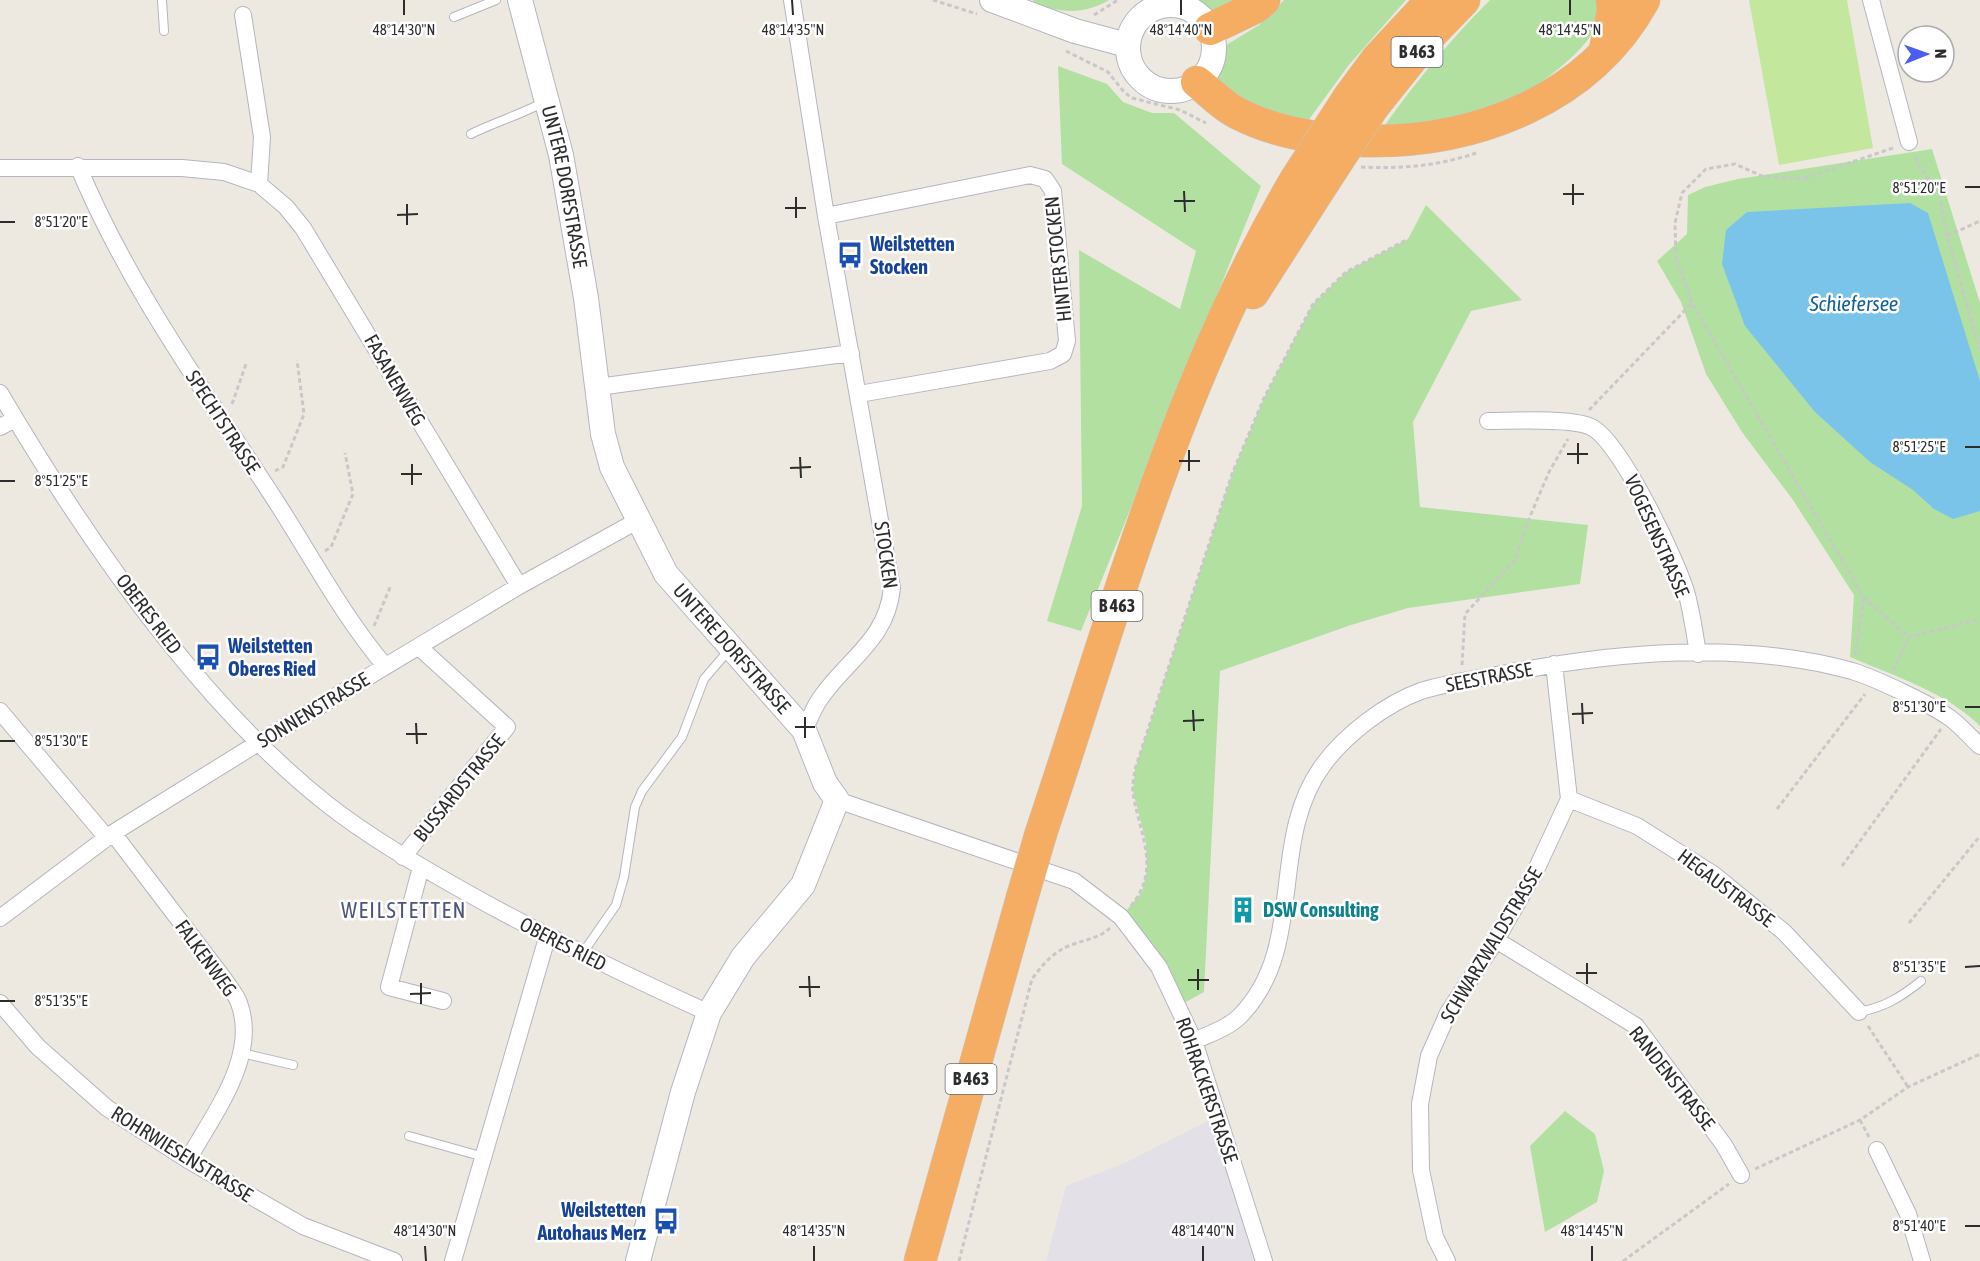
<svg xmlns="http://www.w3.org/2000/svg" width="1980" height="1261" font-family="'Asap Condensed',sans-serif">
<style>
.industrial{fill:#e3e0e7}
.green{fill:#b2e0a1}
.pitch{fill:#c2e79d}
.water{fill:#7bc4e9}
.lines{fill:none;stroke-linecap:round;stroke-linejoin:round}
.lane-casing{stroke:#b4b6bf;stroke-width:10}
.street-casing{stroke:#b4b6bf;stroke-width:18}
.secondary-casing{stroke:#b4b6bf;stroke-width:26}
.highway-casing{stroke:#c8c8c8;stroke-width:33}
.path{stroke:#c8c8c8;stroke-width:3;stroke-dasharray:4.5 3;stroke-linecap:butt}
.lane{stroke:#fff;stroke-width:8}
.street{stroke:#fff;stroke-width:16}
.secondary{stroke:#fff;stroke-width:24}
.highway{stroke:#f5ad64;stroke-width:32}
.highway-bridge-casing{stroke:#c8c8c8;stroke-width:33;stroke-linecap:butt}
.highway-bridge{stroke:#f5ad64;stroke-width:32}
.ticks{fill:none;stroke:#2d2d2d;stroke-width:2}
.labels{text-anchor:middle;stroke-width:5;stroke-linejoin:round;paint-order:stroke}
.shield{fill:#fff;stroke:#6c6c6c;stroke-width:1.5}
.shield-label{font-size:18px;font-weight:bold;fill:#2d2d2d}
.street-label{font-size:20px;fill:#2d2d2d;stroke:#fff}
.transit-label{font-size:20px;font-weight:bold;fill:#164399;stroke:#fff;text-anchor:start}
.culture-label{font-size:20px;font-weight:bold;fill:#0d838f;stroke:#fff;text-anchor:start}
.water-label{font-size:21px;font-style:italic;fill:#156299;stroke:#fff}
.quarter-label{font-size:22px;letter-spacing:1.5px;fill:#4f547c;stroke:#fff}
.ticks-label{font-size:15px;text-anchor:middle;fill:#2d2d2d;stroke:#fff;stroke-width:5;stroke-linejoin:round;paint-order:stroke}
</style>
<rect width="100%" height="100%" fill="#ede9e1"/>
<path class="industrial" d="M1210,1120L1255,1261H1046L1066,1186L1125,1163Z"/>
<path class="green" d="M1033,0H1109C1084,15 1060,13 1034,3Z
M1186,0H1246C1224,9 1206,18 1186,0Z
M1284,0H1406L1348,66L1305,125L1243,108L1220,88L1216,76V59L1228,44L1259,25Z
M1490,0H1601C1600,7 1600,16 1598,23C1581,61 1515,104 1475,115C1444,123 1411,126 1380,132C1413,85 1449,41 1490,0Z
M1058,66L1107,84L1123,102L1152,113H1174L1261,186L1081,631L1047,621L1082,506L1079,250L1180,309L1196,251L1062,164Z
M1932,149L1980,303V726C1946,692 1894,676 1850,657L1854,595L1793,500L1742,432L1706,374L1681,302L1657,261L1687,234L1688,195L1705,187L1738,179Z
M1426,205L1522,300L1471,311L1413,422L1420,507L1588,525L1580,584L1408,608L1351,625L1220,671L1204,992L1184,1003L1121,917L1142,892L1147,870L1146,842L1133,791L1135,769L1232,474L1264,398L1313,304L1346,272L1408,239Z
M1565,1111L1595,1134L1604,1171L1597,1202L1545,1232L1530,1146Z"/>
<path class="pitch" d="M1749,0H1847L1873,148L1779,165Z"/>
<path class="water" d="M1910,203L1928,213L1980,381V511L1953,519L1934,509L1913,490L1870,462L1815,412L1745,326L1722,264L1726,230L1747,212Z"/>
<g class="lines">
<g class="lane-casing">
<path id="lane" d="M162,0L164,31
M454,17L496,0
M471,134C495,122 520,115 544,102
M582,954L616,905L624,877L635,807L642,791L682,737L704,679L729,650
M1859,1012C1885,1007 1901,997 1921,981
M242,1053L293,1065
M409,1136L484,1157"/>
</g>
<g class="street-casing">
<path id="street" d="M792,0L826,216L892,588C887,639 849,658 822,696C814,706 810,719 804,730
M1871,0L1909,142
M243,15L262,137L259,184
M78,166C129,288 206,393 277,503C313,559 343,616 385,666
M0,168H182L224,172L259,184L286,207L303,228L519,586
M826,216L1030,175L1045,179L1053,191L1067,341L1063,354L1050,361L859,394
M598,387L851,353
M0,393C84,536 197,701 327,804C369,837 416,864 462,890C542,935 625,975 709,1013
M1488,421C1511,421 1576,417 1593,428C1622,445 1678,562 1687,595C1692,614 1695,635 1698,654
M0,427L15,419
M0,711L107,838
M1569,799L1637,826L1713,874L1784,932L1859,1012
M837,800L1074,881L1121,917L1159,967L1194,1041L1264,1261
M113,833L224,979C229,987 236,994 239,1003C259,1057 213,1114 188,1160
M403,857L507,727L419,647
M421,867L389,987L443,1001
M0,918L113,833L258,743L519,586L637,521
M1496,940L1636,1026L1724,1145L1741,1175
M0,1003L38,1047L107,1108L188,1160L303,1226L394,1261
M1194,1041C1209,1034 1228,1028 1240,1016C1308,946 1267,841 1323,765C1345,735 1385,704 1421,691C1447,683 1475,679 1502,674C1614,652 1740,640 1852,671C1875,678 1930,704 1950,718C1961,726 1970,737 1980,746
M1877,1150L1908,1214L1922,1261
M453,1261L547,938
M1447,1261L1435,1237L1421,1170L1420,1104L1429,1056L1448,1013L1496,940L1535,872L1569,799L1554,664"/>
</g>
<g class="secondary-casing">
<g id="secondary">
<path id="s1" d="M520,0L561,155L586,298L603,434L612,467L666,574L804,730L825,783L837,800L803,885L743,957L709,1013L683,1092L638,1261"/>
<path d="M992,0L1075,31L1127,45"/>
<circle cx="1171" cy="48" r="43"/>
</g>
</g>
<g class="highway-casing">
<path id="highway" d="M1210,29L1256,7L1264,0
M1605,50L1613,11L1612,0
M1197,82C1211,93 1225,108 1241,115C1279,134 1323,140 1365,141C1475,143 1589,100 1644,0
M1349,97L1377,59L1432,0
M1373,107L1433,32L1464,0
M1253,293L1324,182
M1041,833C1115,613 1177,380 1296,179
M920,1261L1022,898"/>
</g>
<path class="path" d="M933,0L977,14
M1094,15L1118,0
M1066,51L1108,72L1124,92L1132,98L1180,110L1206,123
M1893,148L1802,179L1762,176L1735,164L1706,169L1682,193L1675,223L1676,258L1692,303L1864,598L1909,637L1980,619
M1916,157L1920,167L1939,190L1947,236L1980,350
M1361,167C1399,169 1439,166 1476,153
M1947,236L1980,221
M232,404L246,364
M1589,410L1692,303
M275,471L283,467L304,414L297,360
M325,551L331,547L353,494L345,453
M374,626L391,585
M1855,655L1864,598
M1462,665L1465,614L1516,559L1528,521L1549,472L1568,439
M1893,671L1909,637
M1777,809L1865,694
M1842,866L1941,729
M1131,906C1162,868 1139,834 1133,793C1132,785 1134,777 1135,769L1232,474L1264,398L1313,304L1346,272L1408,239
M1909,923L1980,836
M1868,1026L1908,1087
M1860,1120L1869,1137
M1755,1169L1860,1120L1908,1087L1980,1054
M959,1261L1032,979C1043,964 1053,952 1071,945C1086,939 1098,939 1110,928
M1623,1261L1729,1184"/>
<use href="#lane" class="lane"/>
<use href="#street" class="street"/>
<use href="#secondary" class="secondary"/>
<use href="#highway" class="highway"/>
<g class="highway-bridge-casing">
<path id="highway-bridge" d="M1296,179L1349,97
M1324,182L1373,107
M1022,898L1041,833"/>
</g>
<use href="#highway-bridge" class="highway-bridge"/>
</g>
<path class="ticks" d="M404,0V15M792,0L793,15M1181,0V15M1570,0V15M1573,184V205M1965,187H1980M1184,191L1185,212M1563,194H1584M796,197V218M1174,201H1195M407,204V225M785,208H806M397,215L418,214M0,222H15M1578,443V464M1965,447H1980M1189,450V471M1567,454H1588M800,457L801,478M1179,461H1200M412,464V485M790,468L811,467M401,474H422M0,481H15M1582,703L1583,724M1965,707H1980M1193,710L1194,731M1572,714L1593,713M805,717V738M1183,721L1204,720M416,723L417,744M795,727H815M406,734H427M0,741H15M1587,963V984M1965,967L1980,966M1198,969V990M1576,973H1597M809,976L810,997M1188,980H1209M421,983V1004M799,987H820M410,994L431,993M0,1001H15M1965,1226H1980M425,1246L426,1261M814,1246V1261M1203,1246V1261M1592,1246V1261"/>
<defs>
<g id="bus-bare" transform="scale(2.07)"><path d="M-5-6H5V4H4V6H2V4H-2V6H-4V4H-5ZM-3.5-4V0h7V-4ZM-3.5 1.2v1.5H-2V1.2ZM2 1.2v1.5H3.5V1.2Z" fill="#1a4fb4" stroke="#fff" stroke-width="2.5" paint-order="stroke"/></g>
<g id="building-bare" transform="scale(2.07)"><path d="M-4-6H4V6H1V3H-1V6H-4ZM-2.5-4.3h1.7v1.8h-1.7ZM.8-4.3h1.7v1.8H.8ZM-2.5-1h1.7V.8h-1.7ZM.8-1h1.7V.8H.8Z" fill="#0f9aa8" stroke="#fff" stroke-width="2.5" paint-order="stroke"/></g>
</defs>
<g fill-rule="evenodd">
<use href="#bus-bare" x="850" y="255"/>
<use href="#bus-bare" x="208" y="657"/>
<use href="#building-bare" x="1243" y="910"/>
<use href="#bus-bare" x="666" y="1221"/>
</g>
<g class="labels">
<g class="shield">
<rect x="1391.5" y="37" width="51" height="30" rx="4.5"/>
<rect x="1091.5" y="591" width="51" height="30" rx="4.5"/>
<rect x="945.5" y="1064" width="51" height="30" rx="4.5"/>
</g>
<g class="shield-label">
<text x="1417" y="58">B 463</text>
<text x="1117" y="612">B 463</text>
<text x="971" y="1085">B 463</text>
</g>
<g class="street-label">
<text dy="7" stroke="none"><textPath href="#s1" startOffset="192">UNTERE DORFSTRASSE</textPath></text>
<text transform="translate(1058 259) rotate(-96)" y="7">HINTER STOCKEN</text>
<text transform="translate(395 380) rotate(60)" y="7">FASANENWEG</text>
<text transform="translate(223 422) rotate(57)" y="7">SPECHTSTRASSE</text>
<text transform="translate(1657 536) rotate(66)" y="7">VOGESENSTRASSE</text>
<text transform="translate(886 555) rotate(82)" y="7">STOCKEN</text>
<text transform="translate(149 614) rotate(53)" y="7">OBERES RIED</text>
<text dy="7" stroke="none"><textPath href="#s1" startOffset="696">UNTERE DORFSTRASSE</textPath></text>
<text transform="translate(1489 677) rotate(-11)" y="7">SEESTRASSE</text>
<text transform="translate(313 710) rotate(-31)" y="7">SONNENSTRASSE</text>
<text transform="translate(459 788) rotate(-51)" y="7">BUSSARDSTRASSE</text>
<text transform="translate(1726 888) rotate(37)" y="7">HEGAUSTRASSE</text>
<text transform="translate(563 944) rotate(27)" y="7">OBERES RIED</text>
<text transform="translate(1491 945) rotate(-59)" y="7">SCHWARZWALDSTRASSE</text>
<text transform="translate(206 958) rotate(54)" y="7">FALKENWEG</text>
<text transform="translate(1672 1078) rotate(52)" y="7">RANDENSTRASSE</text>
<text transform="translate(1207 1090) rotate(71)" y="7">ROHRACKERSTRASSE</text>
<text transform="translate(182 1154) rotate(32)" y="7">ROHRWIESENSTRASSE</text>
</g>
<g class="transit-label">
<text x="870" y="251">Weilstetten<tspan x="870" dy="23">Stocken</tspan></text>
<text x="228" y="653">Weilstetten<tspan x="228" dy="23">Oberes Ried</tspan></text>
<text x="646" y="1217" text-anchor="end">Weilstetten<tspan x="646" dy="23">Autohaus Merz</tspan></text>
</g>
<g class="culture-label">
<text x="1263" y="917">DSW Consulting</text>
</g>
<g class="water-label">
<text x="1854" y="311">Schiefersee</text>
</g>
<g class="quarter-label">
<text x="404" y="918">WEILSTETTEN</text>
</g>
</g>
<g class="ticks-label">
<text x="404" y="35">48°14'30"N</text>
<text x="793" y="35">48°14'35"N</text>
<text x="1181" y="35">48°14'40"N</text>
<text x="1570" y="35">48°14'45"N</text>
<text x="1919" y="193">8°51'20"E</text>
<text x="61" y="227">8°51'20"E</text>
<text x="1919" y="452">8°51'25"E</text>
<text x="61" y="486">8°51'25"E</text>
<text x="1919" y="712">8°51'30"E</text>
<text x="61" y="746">8°51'30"E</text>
<text x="1919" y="972">8°51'35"E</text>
<text x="61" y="1006">8°51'35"E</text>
<text x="1919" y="1231">8°51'40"E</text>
<text x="425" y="1236">48°14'30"N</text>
<text x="814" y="1236">48°14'35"N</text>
<text x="1203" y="1236">48°14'40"N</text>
<text x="1592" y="1236">48°14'45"N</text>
</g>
<g transform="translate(1926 54) rotate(89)"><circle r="28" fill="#ffffff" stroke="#ababab" stroke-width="1.5"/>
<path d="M0-4.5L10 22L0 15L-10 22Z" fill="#4b5ef0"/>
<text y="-9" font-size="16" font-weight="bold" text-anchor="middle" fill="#2d2d2d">N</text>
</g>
</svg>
